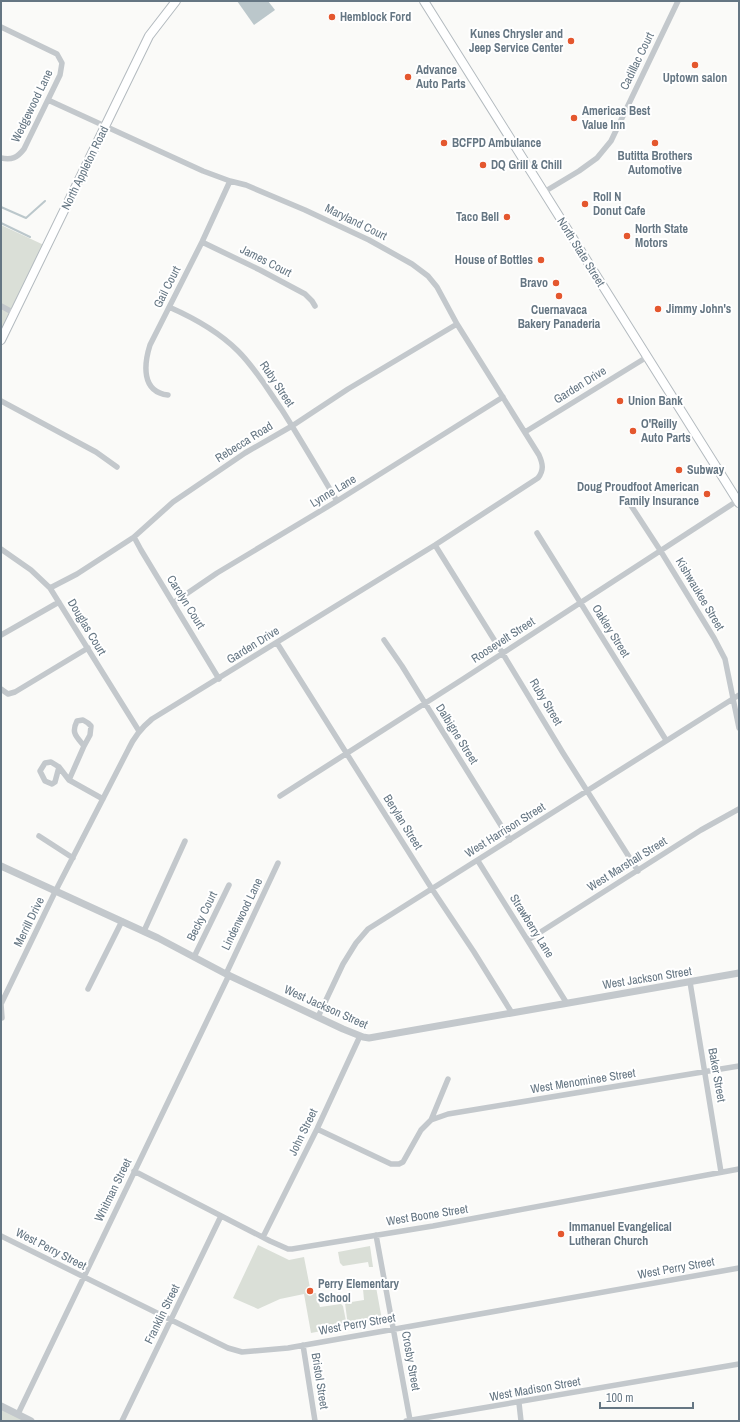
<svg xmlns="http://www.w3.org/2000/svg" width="740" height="1422" font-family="'Archivo Narrow',sans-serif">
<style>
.green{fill:#dadfd7}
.water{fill:#bbc7cb}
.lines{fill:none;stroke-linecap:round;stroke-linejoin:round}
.stream{stroke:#bbc7cb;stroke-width:2}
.secondary-casing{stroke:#b3babf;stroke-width:10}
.minor{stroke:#c3c8cc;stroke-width:5.5}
.tertiary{stroke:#c3c8cc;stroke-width:7}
.secondary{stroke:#fff;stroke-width:8}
.poi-dot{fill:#e4572e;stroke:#fff;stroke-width:1.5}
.labels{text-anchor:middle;stroke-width:4;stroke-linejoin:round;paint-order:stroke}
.poi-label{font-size:12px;font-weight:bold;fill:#657683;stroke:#fff;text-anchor:start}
.street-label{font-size:12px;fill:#657683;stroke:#fff}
</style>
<rect width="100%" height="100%" fill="#fafaf8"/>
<path class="green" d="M1,225L46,246L1,340Z
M258,1245L289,1260L304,1257L311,1293H316L320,1307L341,1304L343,1306L347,1326L311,1333L304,1294L280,1299L258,1309L233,1298Z
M370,1246L373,1267H369L368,1262L343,1266L340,1263L338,1252Z
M376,1287L382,1320L348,1326L345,1303L364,1300L363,1289Z
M1,1406L30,1421H1Z"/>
<path class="water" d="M237,1H268L275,10L254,25Z"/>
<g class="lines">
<path class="stream" d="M1,207L26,218L45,201
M1,223L30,237"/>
<g class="secondary-casing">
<path id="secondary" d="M424,1L739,503
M1,340L149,36L176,1"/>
</g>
<path class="minor" d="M1,27L57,54L62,63L60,75L24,149C17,158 12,160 1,158
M544,192L579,171L597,158L611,141L678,1
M202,242L260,270L305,294L312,301L315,306
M1,306L14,313
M169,307C194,318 219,332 238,351C256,369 268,390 282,410C301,440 319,471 337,501
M168,395C141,392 144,364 150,345L202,242L230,181
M1,401L96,452L117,467
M525,432L647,357
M630,504L660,550L714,638L725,659L739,728
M537,533L666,740
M134,537L141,550L219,679
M435,545L503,654L563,753L638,871
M1,549L31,570L50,588L139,731
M50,588L77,574L134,537L173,502L245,453L292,426L348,389L457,324
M173,603L217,573L337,501L503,397
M1,635L59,602
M384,640L402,666L510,840
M277,643L432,889L474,952L512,1013
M1,689L8,694L15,692L88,648
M83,720L88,723L91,726L90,735L84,746C76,736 71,733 77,721Z
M51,762L59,767L55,782L52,784L45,781L40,771L45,763Z
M59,767L69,780L103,799
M69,780L84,746
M280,796L463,679L737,501
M39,836L73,858
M478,861L566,1002
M144,931L185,841
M528,940L701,830L739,809
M194,957L229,885
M226,974L278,863
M690,982L721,1172
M88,989L122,921
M1,1004L55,892L128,750C134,737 141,728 152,719L435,545L538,478C544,470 543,464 539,455L457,324L437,287L428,276L412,264L369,240L305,210L246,185L230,181L203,171L48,100
M1,1004L2,1018
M318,1017L343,964L356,943L368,929L739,695
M431,1120L448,1114L739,1066
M317,1129L391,1164H399L403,1162L421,1130L431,1120L448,1079
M134,1171L270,1241L288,1249H292L433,1226L739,1169
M376,1235L410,1420
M1,1236L228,1348L242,1352L288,1348L739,1268
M263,1237L317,1129L360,1036
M303,1345L315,1421
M519,1403L521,1421
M18,1414L229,975
M122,1421L221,1216
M406,1421L739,1364"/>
<path class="tertiary" d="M1,866L158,938L226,974L343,1029L363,1037L369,1038L739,973
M1,1406L31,1421"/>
<use href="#secondary" class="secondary"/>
</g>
<g class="poi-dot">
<circle cx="332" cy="17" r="4"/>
<circle cx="571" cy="41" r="4"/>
<circle cx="695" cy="65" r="4"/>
<circle cx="408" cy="77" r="4"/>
<circle cx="574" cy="118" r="4"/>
<circle cx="444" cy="143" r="4"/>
<circle cx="655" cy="143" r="4"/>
<circle cx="483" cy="165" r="4"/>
<circle cx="585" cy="204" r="4"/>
<circle cx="507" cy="217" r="4"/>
<circle cx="627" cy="236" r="4"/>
<circle cx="541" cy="260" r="4"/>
<circle cx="556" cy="283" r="4"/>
<circle cx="559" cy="296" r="4"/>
<circle cx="658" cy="309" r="4"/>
<circle cx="620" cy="401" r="4"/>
<circle cx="633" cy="431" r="4"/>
<circle cx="679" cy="470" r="4"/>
<circle cx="707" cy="494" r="4"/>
<circle cx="561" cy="1234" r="4"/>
<circle cx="310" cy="1291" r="4"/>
</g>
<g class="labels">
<g class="poi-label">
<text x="340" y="21">Hemblock Ford</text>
<text x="563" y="38" text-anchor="end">Kunes Chrysler and<tspan x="563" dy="14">Jeep Service Center</tspan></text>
<text x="416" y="74">Advance<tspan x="416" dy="14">Auto Parts</tspan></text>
<text x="695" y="82" text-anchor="middle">Uptown salon</text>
<text x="582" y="115">Americas Best<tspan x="582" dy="14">Value Inn</tspan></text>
<text x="452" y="147">BCFPD Ambulance</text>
<text x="655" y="160" text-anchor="middle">Butitta Brothers<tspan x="655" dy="14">Automotive</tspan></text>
<text x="491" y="169">DQ Grill &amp; Chill</text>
<text x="593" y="201">Roll N<tspan x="593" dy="14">Donut Cafe</tspan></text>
<text x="499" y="221" text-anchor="end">Taco Bell</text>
<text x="635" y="233">North State<tspan x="635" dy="14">Motors</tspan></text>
<text x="533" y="264" text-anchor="end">House of Bottles</text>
<text x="548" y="287" text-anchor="end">Bravo</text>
<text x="666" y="313">Jimmy John's</text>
<text x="559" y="314" text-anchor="middle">Cuernavaca<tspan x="559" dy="14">Bakery Panaderia</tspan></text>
<text x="628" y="405">Union Bank</text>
<text x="641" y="428">O'Reilly<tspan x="641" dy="14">Auto Parts</tspan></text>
<text x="687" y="474">Subway</text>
<text x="699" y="491" text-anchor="end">Doug Proudfoot American<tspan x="699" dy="14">Family Insurance</tspan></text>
<text x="569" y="1231">Immanuel Evangelical<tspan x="569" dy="14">Lutheran Church</tspan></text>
<text x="318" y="1288">Perry Elementary<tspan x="318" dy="14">School</tspan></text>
</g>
<g class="street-label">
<text transform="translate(637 61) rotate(-64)" y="4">Cadillac Court</text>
<text transform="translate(32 106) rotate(-64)" y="4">Wedgewood Lane</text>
<text transform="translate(85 168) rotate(-64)" y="4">North Appleton Road</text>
<text transform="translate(356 222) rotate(26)" y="4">Maryland Court</text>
<text transform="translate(581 252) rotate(58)" y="4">North State Street</text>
<text transform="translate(266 261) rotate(27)" y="4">James Court</text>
<text transform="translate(167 287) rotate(-63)" y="4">Gail Court</text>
<text transform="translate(277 384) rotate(56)" y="4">Ruby Street</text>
<text transform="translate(580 385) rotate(-32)" y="4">Garden Drive</text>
<text transform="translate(244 442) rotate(-32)" y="4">Rebecca Road</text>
<text transform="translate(333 491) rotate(-31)" y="4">Lynne Lane</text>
<text transform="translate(700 594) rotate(59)" y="4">Kishwaukee Street</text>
<text transform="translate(186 602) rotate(58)" y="4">Carolyn Court</text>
<text transform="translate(87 627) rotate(59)" y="4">Douglas Court</text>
<text transform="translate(611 631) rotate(58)" y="4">Oakley Street</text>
<text transform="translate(503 640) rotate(-33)" y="4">Roosevelt Street</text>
<text transform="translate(253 645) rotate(-32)" y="4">Garden Drive</text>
<text transform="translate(546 702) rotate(59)" y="4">Ruby Street</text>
<text transform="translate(457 734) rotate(58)" y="4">Dalbigne Street</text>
<text transform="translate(403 822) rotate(58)" y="4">Berylan Street</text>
<text transform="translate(505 830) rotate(-32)" y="4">West Harrison Street</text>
<text transform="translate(627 864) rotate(-32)" y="4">West Marshall Street</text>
<text transform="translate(242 914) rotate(-64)" y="4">Lindenwood Lane</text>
<text transform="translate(202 916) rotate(-64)" y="4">Becky Court</text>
<text transform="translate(29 922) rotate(-64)" y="4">Merrill Drive</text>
<text transform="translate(532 926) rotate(58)" y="4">Strawberry Lane</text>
<text transform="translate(647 978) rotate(-9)" y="4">West Jackson Street</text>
<text transform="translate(326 1007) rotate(24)" y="4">West Jackson Street</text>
<text transform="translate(717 1075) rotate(80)" y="4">Baker Street</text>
<text transform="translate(583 1081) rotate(-9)" y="4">West Menominee Street</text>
<text transform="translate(303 1132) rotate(-64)" y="4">John Street</text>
<text transform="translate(113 1190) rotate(-64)" y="4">Whitman Street</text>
<text transform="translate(427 1215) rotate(-9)" y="4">West Boone Street</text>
<text transform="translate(51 1249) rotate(27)" y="4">West Perry Street</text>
<text transform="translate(676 1268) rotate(-10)" y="4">West Perry Street</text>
<text transform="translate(162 1314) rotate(-64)" y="4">Franklin Street</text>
<text transform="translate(357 1324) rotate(-10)" y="4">West Perry Street</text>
<text transform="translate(411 1361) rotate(80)" y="4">Crosby Street</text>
<text transform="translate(320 1381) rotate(81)" y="4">Bristol Street</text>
<text transform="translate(535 1389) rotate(-10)" y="4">West Madison Street</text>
</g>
</g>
<rect width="740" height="1422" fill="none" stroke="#657683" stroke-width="4"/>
<path d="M600 1402v6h93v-6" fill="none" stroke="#657683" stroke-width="2"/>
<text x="606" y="1402" font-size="12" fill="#657683" stroke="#ffffff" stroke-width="3" paint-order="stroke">100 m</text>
</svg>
